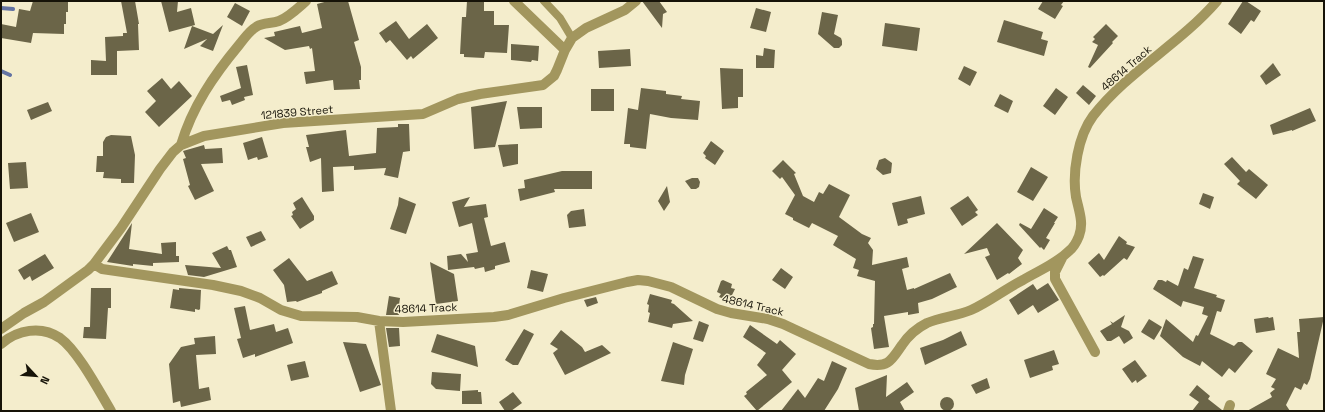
<svg xmlns="http://www.w3.org/2000/svg" width="1325" height="412" font-family="'Space Grotesk',sans-serif">
<style>
.lines{fill:none;stroke-linecap:round;stroke-linejoin:round}
.stream{stroke:#6373a3;stroke-width:4}
.building{fill:#6b6548}
.lane{stroke:#a2965e;stroke-width:8}
.street{stroke:#a2965e;stroke-width:10}
.labels{text-anchor:middle;stroke-width:3;stroke-linejoin:round;paint-order:stroke}
.street-label{font-size:11px;fill:#161308;stroke:#f4edcc}
</style>
<rect width="100%" height="100%" fill="#f4edcc"/>
<g class="lines">
<path class="stream" d="M1,8L13,9
M1,71L10,75"/>
</g>
<path class="building" d="M33,1H68V12H66V24H64V34L33,33L31,43L1,38V24L16,27L19,9L30,11Z
M121,1H135L139,24H138L139,50L117,51V75H91V60L106,61L105,37L123,36V33H127Z
M161,1H178L177,12L191,8L195,25L169,32Z
M328,1H348L359,40L354,42L361,67V80H359L360,89L334,90L333,80L306,84L304,72L315,71L312,48L310,49L309,46L285,50L264,38L275,36L274,32L300,26L302,33L322,28L317,4Z
M467,1H484V11H494V25H509L507,53L485,52L484,58L464,57V54H460L462,17H466Z
M642,1H659L667,12L663,14L662,28Z
M1043,1H1064L1061,5L1063,6L1055,19L1038,9Z
M1243,1H1246L1261,11L1254,22L1251,20L1241,34L1228,24Z
M235,3L250,11L242,26L227,17Z
M756,8L771,12L766,32L750,28Z
M822,12L838,15L834,34L841,38L842,41V45L839,48H834L818,34Z
M1004,20L1043,32L1041,39L1048,41L1044,56L997,42Z
M396,21L409,39L427,24L438,38L413,59L411,56L407,60L390,40L386,43L379,33Z
M885,23L920,28L917,51L882,46Z
M1106,24L1118,36L1112,42L1113,43L1090,68L1088,67L1098,45L1092,42L1095,39L1093,37Z
M223,25L213,51L200,46L207,39L184,49L192,26L213,34Z
M511,44L539,46L538,61L532,60L531,62L511,60Z
M764,48L775,50L774,68H756V55L763,56Z
M630,49L631,66L599,68L598,51Z
M1273,63L1281,75L1266,85L1260,76Z
M247,65L253,95L244,97L245,100L232,105L230,100L222,102L220,96L241,88L236,67Z
M964,66L977,72L970,86L958,79Z
M720,68L743,69V97H738V108L722,109Z
M162,78L171,89L179,81L192,96L159,127L145,112L156,101L147,91Z
M1083,85L1096,96L1089,105L1076,93Z
M641,88L666,91V94L682,96L681,99L700,101L698,120L671,118L650,114L646,149L630,147V144H624L628,108L638,110Z
M1056,88L1068,97L1055,115L1043,106Z
M591,89H614V111H591Z
M1000,94L1013,101L1008,113L994,106Z
M507,101L495,147L474,149L471,107Z
M48,102L52,111L31,120L27,110Z
M517,107H542V128L520,129Z
M1310,108L1316,121L1292,131V130L1273,135L1270,125Z
M398,124H409L410,151L403,152L398,178L384,175L386,168L354,170V166L333,167L334,191L322,192L321,158L310,162L306,147H309L306,135L346,130L349,156L376,153L377,128L398,127Z
M111,135L131,136L135,155L134,183H121V179L103,178L104,172H96L97,156H103V142L106,137Z
M262,137L268,157L258,160L257,157L248,160L243,143Z
M711,141L724,151L715,165L705,158L706,156L703,153Z
M518,144V164L503,167L498,145Z
M204,145L205,149L222,148L223,163L201,164L214,191L195,200L188,186L190,185L183,159L186,158L183,151Z
M1232,157L1246,172L1249,169L1268,185L1256,199L1237,184L1240,181L1224,164Z
M885,158L892,163L891,173L883,175L876,169L879,160Z
M783,160L796,173L794,174L803,196L814,202L819,192L823,194L829,184L850,195L839,217L862,234L871,238L868,243L873,250L872,265L907,257L909,267L902,269L907,290L914,288V289L950,273L957,287L932,299L918,303L919,313L908,315V312L884,316L889,347L874,349L871,328L873,327V324H874L875,281L857,276L859,270L853,268L856,259L833,245L838,236L812,223L809,228L793,220V218L785,214L795,195L782,177L780,179L772,171Z
M26,162L28,188L10,189L8,163Z
M1031,167L1048,177L1033,201L1017,192Z
M562,171H592V189H554L555,192L520,201L518,189L525,188L524,180Z
M692,178H698L700,182L699,187L696,189H691L685,181Z
M667,186L670,202L664,211L658,201Z
M1203,193L1214,197L1210,209L1199,204Z
M921,196L925,214L907,219L908,223L898,226L892,203Z
M968,196L978,210L975,212L978,215L962,226L950,208Z
M302,197L314,216V220L300,229L291,216L293,215L292,212L296,209L293,203Z
M399,197L416,204L406,234L390,229L398,205Z
M470,197L464,207L486,204L488,217L484,218L491,246L505,242L510,262L495,266V269L485,272L484,267L475,269L474,267L448,270L447,256L461,254L468,262L466,254L478,252L472,223L459,227L452,202Z
M1044,208L1058,217L1054,223H1055L1046,238L1050,240L1044,250L1041,247L1040,248L1019,225L1020,223L1031,229Z
M584,209L586,226L569,228L567,215L571,211Z
M31,213L39,232L14,242L6,223Z
M132,223L129,249L162,254L161,243L176,242V256H179V262L153,263V266L133,264V266L107,262Z
M997,223L1023,250L1018,258L1022,264L1009,274L1008,273L997,280L985,257L990,255L987,248L964,254Z
M261,231L266,240L251,247L246,237Z
M1119,236L1127,242L1126,244L1135,247L1127,260L1124,258L1104,276L1103,275L1100,277L1088,263L1099,253L1104,260Z
M227,246L229,250H231L237,267L204,277L188,275L185,265L221,268L212,253Z
M45,254L54,268L32,281L30,276L24,280L18,270Z
M1193,256L1204,259L1194,288L1217,295L1216,297L1225,300L1221,312L1217,311L1210,334L1234,346L1238,342H1242L1253,351L1235,373L1229,368L1222,377L1202,361L1200,366L1183,357L1160,336L1166,319L1193,342L1196,335L1198,336L1208,316L1202,314L1204,307L1183,301L1181,307L1153,289L1158,280H1162L1166,282L1167,280L1178,286L1184,268L1188,270Z
M289,258L307,281L332,271L338,284L322,291V293L297,302L296,301L287,302L284,285L273,270Z
M430,262L454,274L458,301L436,304Z
M781,268L793,277L785,289L772,280Z
M531,270L548,274L543,292L527,288Z
M723,280L732,284L731,288L735,289L729,301L719,297L721,294L717,292L721,281Z
M1048,283L1059,300L1038,313L1033,305L1018,315L1009,300L1033,284L1037,290Z
M91,288H111V308H108L106,339L83,338L84,327H90Z
M179,288L201,290L200,310L199,309V310L195,309V312L170,308L173,289L179,290Z
M650,294L672,300L671,303L674,304L693,321L673,324L672,328L648,322L650,313L648,312L649,305L647,304Z
M389,296L400,298L398,312H399V315H386Z
M596,297L598,303L587,307L584,300Z
M245,306L250,330L274,324L276,332L288,328L293,343L255,357V354L243,358L237,339L241,338L234,308Z
M1125,315L1121,327L1129,331L1133,338L1124,344L1119,336L1111,341H1107L1100,331L1112,324L1110,321L1113,323Z
M1268,317L1269,318L1273,317L1275,330L1256,333L1254,319Z
M1324,317L1310,379L1307,385L1304,383L1301,390L1295,387L1286,405L1290,411H1247L1272,397L1270,393L1275,389L1271,387L1276,379L1266,374L1278,348L1299,358L1297,332H1300L1299,319Z
M1149,319L1162,327L1154,340L1141,332Z
M699,321L709,325L703,342L693,339Z
M750,325L777,344L780,340L796,354L782,370L792,382L757,411L744,396L747,394L746,392L767,375L757,365L766,353L743,337Z
M386,328H399L400,346L389,347Z
M524,329L534,334L518,365H513L505,360Z
M561,330L582,347L585,352L602,345L611,353L565,375L553,353L558,349L550,344Z
M961,331L967,345L925,365L920,348L943,340Z
M437,334L475,346L478,367L431,352Z
M215,336L216,354L196,355L199,389L209,387L211,400L181,407L180,401L173,403L169,364L181,347L195,344L194,338Z
M343,342L366,344L381,385L360,392Z
M673,342L693,349L685,375L684,385L661,381Z
M1054,350L1059,364L1052,366L1053,370L1030,378L1024,360Z
M1135,360L1147,376L1137,383L1136,380L1132,383L1122,369Z
M305,361L309,377L291,381L287,365Z
M832,361L847,368L838,389L824,411H781L798,389L805,398L818,378L824,381Z
M432,372L461,374L460,391L436,389L431,384Z
M887,375L886,397L907,382L914,392L900,402L905,411H859L855,388Z
M987,378L990,388L976,394L971,385Z
M1197,385L1210,396L1208,399L1222,410V411H1192L1199,402L1189,395Z
M478,390V392H481L482,404H462V391Z
M513,392L522,403L511,411H505L499,402Z
M940 404a7 7 0 1 1 14 0a7 7 0 1 1-14 0Z"/>
<g class="lines">
<path class="lane" d="M544,1L560,18L572,38"/>
<path class="street" d="M514,1L565,50
M181,145C192,107 214,75 239,45C244,39 249,31 256,27C263,22 271,24 279,21C289,17 298,8 306,1
M1062,258L1055,272V279L1095,352
M94,264L102,269L213,285L241,291L260,298L281,310L301,316L357,317L379,321L403,322L494,317L508,315L564,298L627,282L638,280L648,281L671,287L717,309L731,313L768,319L783,324L869,364C889,368 892,359 902,345C908,336 917,328 927,323C941,317 957,316 971,310C989,302 1005,289 1023,280C1038,271 1056,264 1069,251C1073,248 1077,241 1079,236C1084,223 1079,211 1076,197C1072,173 1078,136 1093,116C1128,71 1180,44 1217,1
M379,321L391,411
M1,329L24,313L44,302L88,270L94,264L121,228L160,169L173,152L181,145L204,136L283,123L423,114L458,99L480,94L543,85L554,76L557,70L565,50L572,38L586,28L625,10L636,1
M1,344C17,330 41,325 60,338C78,351 99,391 111,411
M1228,411L1230,405"/>
</g>
<g class="labels">
<g class="street-label">
<text transform="translate(1126 68) rotate(-41)" y="4">48614 Track</text>
<text transform="translate(297 112) rotate(-5)" y="4">121839 Street</text>
<text transform="translate(753 305) rotate(13)" y="4">48614 Track</text>
<text transform="translate(426 308) rotate(-2)" y="4">48614 Track</text>
</g>
</g>
<rect width="1325" height="412" fill="none" stroke="#161308" stroke-width="4"/>
<g transform="translate(36 376) rotate(116)" stroke="#f4edcc" stroke-width="3" paint-order="stroke">
<path d="M0-3L7 15L0 10L-7 15Z" fill="#161308"/>
<text y="-6" font-size="11" font-weight="bold" text-anchor="middle" fill="#161308">N</text>
</g>
</svg>
